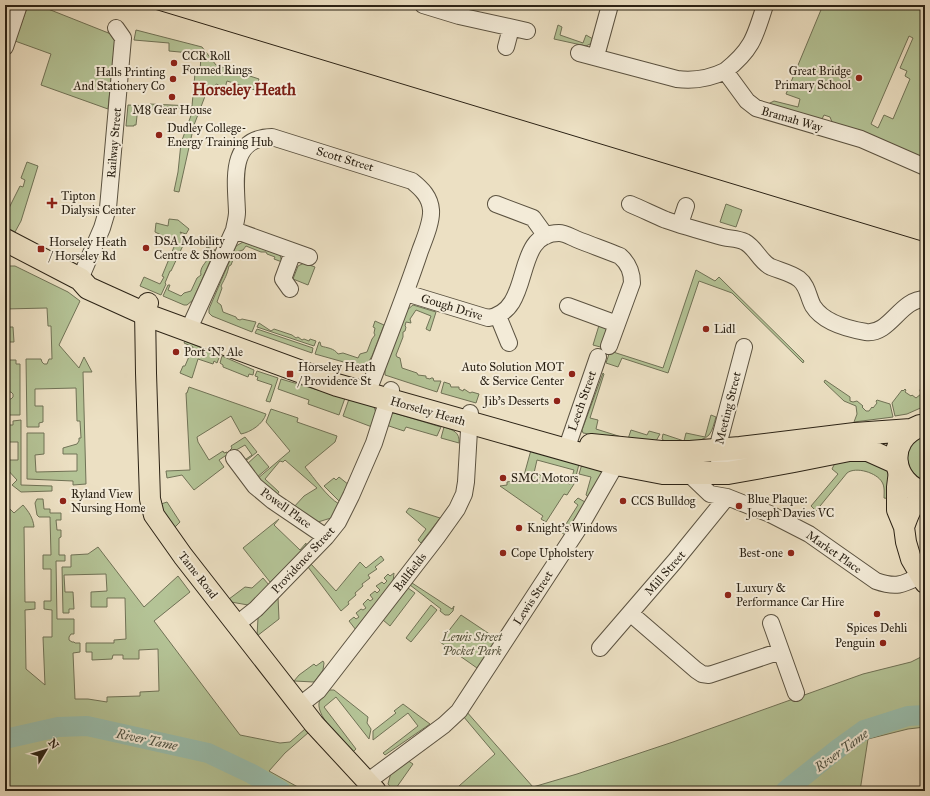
<svg xmlns="http://www.w3.org/2000/svg" width="930" height="796" font-family="'IM FELL Great Primer',serif">
<style>
.green{fill:#b4c396;stroke:#707256;fill-rule:evenodd}
.lines{fill:none;stroke-linecap:round;stroke-linejoin:round}
.river{stroke:#99beae;stroke-width:20}
.minor-casing{stroke:#5b5240;stroke-width:18}
.major-casing{stroke:#2b2215;stroke-width:22}
.highway-casing{stroke:#2b2215;stroke-width:24}
.minor{stroke:#f3ebd8;stroke-width:16}
.major{stroke:#ece0c3;stroke-width:20}
.highway{stroke:#ece0c3;stroke-width:22}
.tram{stroke:#2b2215;stroke-width:1}
.poi-dot{fill:#8f2418;stroke:#f3ebd8;stroke-width:1.5}
.labels{text-anchor:middle;stroke-width:4;stroke-linejoin:round;paint-order:stroke}
.poi-label{font-size:12px;fill:#2b2215;stroke:#f3ebd8;text-anchor:start}
.street-label{font-size:12px;fill:#2b2215;stroke:#f3ebd8}
.park-label{font-size:12px;font-style:italic;fill:#54523c;stroke:#f3ebd8}
.water-label{font-size:13px;font-style:italic;fill:#4c5143;stroke:#f3ebd8}
.district-label{font-size:16px;font-weight:bold;fill:#7a1f14;stroke:#f3ebd8}
</style>
<rect width="100%" height="100%" fill="#ece0c3"/>
<filter id="stains"><feTurbulence type="fractalNoise" baseFrequency=".005" numOctaves="4"/><feColorMatrix values="0 0 0 0 .2 0 0 0 0 .09 0 0 0 0 .02 0 0 0 .5 -.17"/></filter>
<radialGradient id="worn" r=".72"><stop offset=".6" stop-color="#630" stop-opacity="0"/><stop offset="1" stop-color="#630" stop-opacity=".3"/></radialGradient>
<path class="green" d="M28,5H38L111,34L115,41L108,109L41,85L51,54L15,41Z
M823,5H925V36L924,38L925,39V159L874,136L832,122L830,117L824,115L822,119L805,116L768,104L774,101L798,107L800,99L786,94ZM909,36L913,38L900,68L907,71L905,76L910,79L893,119L884,115L878,128L871,124Z
M558,25L562,27L560,35L583,43L586,35L593,39L592,43L586,46L554,39Z
M136,30L202,47L216,65L259,79L255,90L227,81L225,88L216,84L213,93L207,91L194,125L179,192L174,191L178,172L181,143L193,110L155,106L154,109L138,107L136,125H134V126H126L128,105L150,106V104L192,106L195,73H200L201,54L169,51V43L134,40Z
M27,162L38,166L21,221L15,232L5,227V216L20,186L23,187L25,180L21,178Z
M726,204L742,210L736,227L720,222Z
M169,219L178,220L189,229L186,234L180,232L182,235L187,237L171,271H170L165,283L166,284L161,295L140,286L144,277L160,284L164,277L162,276L176,242L155,232L156,223L168,226Z
M243,242L280,255L282,262L274,259L275,257L267,254L266,252H261L246,246L243,250L236,252L231,265L229,266C227,275 225,278 221,286L222,288L217,302L221,305L223,312L236,317L237,319L240,320L242,319L256,322L252,332L212,316L209,313V309L236,246Z
M207,247L215,250L193,300L187,305H184L163,296L168,285H170L168,290L181,296L184,293L191,291L197,278L201,275C199,268 206,263 208,258V254L204,252Z
M304,263L315,267L308,285L293,279L298,266Z
M10,266H15L68,292L80,301L59,345L79,368L84,357L92,372H83L86,484L73,485V481L27,479V433H44V454L35,455L36,472L77,471V454H63V448L77,444L79,441V438H81L80,421H77L76,388L35,389V406H43V422L39,423V427H27L26,359H41L42,362L44,364H47L49,359H52L51,326H48L47,308L5,309L6,327H13L14,342H5V271Z
M696,270L715,281L719,277L804,361L803,363L732,293L699,281L668,373L622,358L618,367L606,363L610,351L663,368Z
M413,305L436,312L430,331L426,329L431,316L416,310L410,319L411,323L406,322L405,326L406,327L405,331L403,332V337L396,355L397,357L400,358L402,368L417,373L418,375L426,376V378L430,379L431,378H433L434,381H441L437,392L385,375V369L407,310Z
M375,321L384,325L372,356L365,368L315,354L319,342H320L321,346C327,348 334,348 338,354L343,353L358,358L360,354L367,352L372,339L375,335L374,333L375,328L373,327Z
M600,322L606,330L604,348L593,345Z
M259,323L271,331L274,329L292,335L296,338L298,337L302,340L304,339L309,341L310,339L316,341L314,346L257,327Z
M257,329L313,348L312,353L255,333Z
M185,341L220,355L217,363L214,361L213,364L198,359L192,378L180,373L183,366H185L193,347L184,343Z
M222,356L254,370L253,375L249,374L248,377L223,367V365L220,363Z
M5,360H16V364H20V415H9L8,399H11L13,397V394L11,392H8V390H5Z
M257,371L278,378L270,402L266,401L272,385L257,380L258,377L255,376Z
M603,373L604,374L590,418L598,420L596,429L628,439L631,430L647,435L649,431L660,434L656,441L626,440L583,433L582,430Z
M281,379L345,398L339,415L308,404L309,400L278,389Z
M825,380L850,397V401L853,402L857,401L863,406L862,407L866,411H869L872,407L873,408L877,403L876,401L877,400L890,404L893,417L854,422L857,414L856,406L844,401L824,382Z
M444,382L450,384L451,387H459V389L463,391L464,389L470,393L472,392L479,394L476,403L441,393Z
M924,384L925,406L907,414L895,416L892,403L902,390L903,391L905,389L906,390L905,392L911,396L912,395L916,398L921,394L920,390Z
M189,387L266,414C263,424 251,432 241,434L231,416L197,437L198,442L209,460L223,451L224,453L227,452L228,454L219,460L224,467L194,490L182,475L167,478L166,471L190,470L186,393H187Z
M349,399L374,406L376,413L372,427L343,416Z
M271,409L298,418L297,422L337,436L335,442L305,467C314,478 327,497 339,504L331,518L318,522L293,508L304,496L317,488L285,460L283,462L280,461L265,479L279,492L276,496L257,479L290,451L266,422Z
M394,413L441,427L437,436L406,427L404,431L386,425L389,415Z
M711,415L716,417C714,423 713,430 709,435C701,444 678,442 666,442L662,439L663,434L684,441L686,433L705,437Z
M21,420V485L52,486V491L21,492L12,485L17,480L5,467V460H18V442H9V425H13V421Z
M444,427C453,430 460,432 459,443L441,438Z
M925,436V481C910,475 900,456 914,442C917,439 921,438 925,436Z
M245,437L257,452L247,460L246,459L252,455L245,445L231,453L230,450L232,448L231,446Z
M531,450L579,464L574,484L567,495L564,494L546,522L541,519L543,516L500,486L507,485V482L523,479ZM537,460L574,470L570,484L534,473Z
M849,453L884,467L890,476L891,499L884,498C884,493 885,487 882,482C877,473 856,466 847,473L816,511L811,506L838,474L832,469L835,463Z
M258,454L269,467L256,478L246,465Z
M582,464L604,471L589,497L586,495L591,477L579,474Z
M339,477L349,485L340,502L324,486L334,478L336,480Z
M578,498L585,502L565,535L561,532L578,505L574,502Z
M37,499H43L44,509H50V513H61V520H56L57,530H61V537L59,538V555H65V561H56L57,619H74V634H71L69,637V640L72,642H74L75,643H80V652L73,653L75,699H88L107,702V697L140,696V692L159,691L158,649L139,650V659H123V655H113L112,659L92,660V652H86V643H114V640L126,639L125,598H107V607H91V592L107,591L106,574L64,575L65,592H73L74,609H69V613H63L62,567H71V555L88,554L98,547L144,607L178,576L190,592L154,621L240,735L280,743L290,742L305,729L309,732L285,753L269,771L305,791H5V712L7,711L5,704V504L14,513L23,505C29,512 33,518 34,527H24L25,602H35V609L25,610L26,669L45,685L43,637H52V610L44,609V601H51V569H43V555H51L50,517H39L37,515L35,503Z
M167,502L180,522L174,528L163,512L161,504Z
M409,508L440,518L421,543L418,540L426,529L406,512Z
M279,519L274,525L300,550L306,543V548L270,582L243,548Z
M381,556L384,560L375,567L377,569L368,575L370,578L362,584L363,586L355,593L356,595L348,602L349,604L341,611L308,567L311,564L336,591L360,562L366,568Z
M394,573L393,582L356,630L349,621L354,617L356,619L359,617L356,613L361,609L363,610L366,608L363,604L368,599L370,601L373,599L370,595L375,591L377,593L380,590L376,586L382,582L384,584L387,581L384,578L388,574L390,576Z
M263,578L269,585L248,605L231,602L229,599L245,587L252,588Z
M412,583L452,609L454,606L453,611L449,615H445L440,611L441,609L410,585Z
M408,588L415,593L390,626L383,620Z
M278,597L279,619L257,636L258,618Z
M431,605L437,610L411,642L406,638Z
M461,615L497,639L477,668L440,642Z
M925,655V727L908,729L868,739L860,791H457L459,786L495,754L463,716L466,711L533,787L577,774L673,742L863,674L911,662Z
M323,661L324,663L323,670L314,682L294,681L299,675L314,664L316,666Z
M329,690H334L368,717L367,723L371,729L369,739L336,697L324,707L356,749L353,752C343,741 317,718 319,703C320,698 325,694 329,690Z
M403,704L430,724L385,755L383,753L418,726L408,713L373,740V731L396,713L394,711Z
M407,760L413,764L394,791L388,784L391,773Z"/>
<g class="lines">
<path class="river" d="M5,739L58,727L87,726L208,753L252,774L281,791
M785,791L839,748L864,730L908,716L925,715"/>
<g class="minor-casing">
<path id="minor" d="M423,5L459,16L527,31
M5,47L19,5
M506,47L511,28
M579,53L677,79C694,81 709,79 725,71L747,101L756,108L861,139L925,167
M596,56L610,5
M725,71C752,50 755,37 765,5
M496,204L533,218L546,236
M630,204C642,209 654,215 666,220C683,226 701,231 719,236C727,239 737,238 745,242C756,248 760,262 771,267C781,271 791,273 799,279C808,286 808,297 813,306C823,322 848,329 866,332C890,335 900,299 925,299
M680,224L686,206
M234,230L309,257
M80,279L102,228L108,208L123,38L116,28
M290,289L283,279L293,252
M406,293L488,318C535,311 511,233 559,233C565,233 571,237 576,239C591,245 605,250 620,256C629,264 632,272 632,283L609,346
M568,306L617,324
M498,316L509,343
M188,331L234,230C235,224 237,218 237,212C236,181 228,138 272,137L412,181C422,189 430,197 431,210C432,222 424,240 420,251C404,299 385,346 367,394
M744,347L717,449L719,460L730,464L746,462
M566,450L598,357
M234,458L255,486L273,501L326,537
M689,474L710,494L727,497L770,514L809,534L876,581C896,588 902,585 920,576
M630,613L696,670L702,674L709,675L781,651
M771,623L796,693
M237,624L256,609L326,537L338,522L351,496L374,443L391,390
M600,648L675,561L727,497
M300,705L318,691L437,537L457,509L464,494L466,482L470,413
M367,782L444,725L459,711L582,523L616,464L613,456"/>
</g>
<g class="major-casing">
<path id="major" d="M148,303L145,310L146,373L150,499L154,515L183,556L314,724L376,791
M899,471L897,487V510L904,527L906,542L911,559L925,583
M904,527C909,514 912,502 925,495"/>
</g>
<g class="highway-casing">
<path id="highway" d="M5,240L80,279L88,288L152,317L337,385L616,464L663,473H728L794,461L849,450H868L897,463
M920,426C885,439 891,484 925,493
M591,445L661,452H690L740,448L855,434L911,430"/>
</g>
<use href="#minor" class="minor"/>
<use href="#major" class="major"/>
<use href="#highway" class="highway"/>
<path class="tram" d="M141,5L925,242"/>
</g>
<g class="poi-dot">
<circle cx="174" cy="63" r="4"/>
<circle cx="859" cy="78" r="4"/>
<circle cx="173" cy="79" r="4"/>
<circle cx="172" cy="97" r="4"/>
<circle cx="159" cy="135" r="4"/>
<path d="M50 197h4v4h4v4h-4v4h-4v-4h-4v-4h4z"/>
<circle cx="146" cy="248" r="4"/>
<rect x="37" y="245" width="8" height="8" rx="2"/>
<circle cx="706" cy="329" r="4"/>
<circle cx="176" cy="352" r="4"/>
<rect x="286" y="370" width="8" height="8" rx="2"/>
<circle cx="572" cy="374" r="4"/>
<circle cx="557" cy="401" r="4"/>
<circle cx="503" cy="478" r="4"/>
<circle cx="63" cy="501" r="4"/>
<circle cx="623" cy="501" r="4"/>
<circle cx="739" cy="506" r="4"/>
<circle cx="519" cy="528" r="4"/>
<circle cx="503" cy="553" r="4"/>
<circle cx="791" cy="553" r="4"/>
<circle cx="728" cy="595" r="4"/>
<circle cx="877" cy="614" r="4"/>
<circle cx="883" cy="643" r="4"/>
</g>
<g class="labels">
<g class="poi-label">
<text x="182" y="60">CCR Roll<tspan x="182" dy="14">Formed Rings</tspan></text>
<text x="851" y="75" text-anchor="end">Great Bridge<tspan x="851" dy="14">Primary School</tspan></text>
<text x="165" y="76" text-anchor="end">Halls Printing<tspan x="165" dy="14">And Stationery Co</tspan></text>
<text x="172" y="114" text-anchor="middle">M8 Gear House</text>
<text x="167" y="132">Dudley College-<tspan x="167" dy="14">Energy Training Hub</tspan></text>
<text x="61" y="200">Tipton<tspan x="61" dy="14">Dialysis Center</tspan></text>
<text x="154" y="245">DSA Mobility<tspan x="154" dy="14">Centre &amp; Showroom</tspan></text>
<text x="49" y="246">Horseley Heath<tspan x="49" dy="14">/ Horseley Rd</tspan></text>
<text x="714" y="333">Lidl</text>
<text x="184" y="356">Port ‘N’ Ale</text>
<text x="298" y="371">Horseley Heath<tspan x="298" dy="14">/ Providence St</tspan></text>
<text x="564" y="371" text-anchor="end">Auto Solution MOT<tspan x="564" dy="14">&amp; Service Center</tspan></text>
<text x="549" y="405" text-anchor="end">Jib's Desserts</text>
<text x="511" y="482">SMC Motors</text>
<text x="71" y="498">Ryland View<tspan x="71" dy="14">Nursing Home</tspan></text>
<text x="747" y="503">Blue Plaque:<tspan x="747" dy="14">Joseph Davies VC</tspan></text>
<text x="631" y="505">CCS Bulldog</text>
<text x="527" y="532">Knight's Windows</text>
<text x="511" y="557">Cope Upholstery</text>
<text x="783" y="557" text-anchor="end">Best-one</text>
<text x="736" y="592">Luxury &amp;<tspan x="736" dy="14">Performance Car Hire</tspan></text>
<text x="877" y="632" text-anchor="middle">Spices Dehli</text>
<text x="875" y="647" text-anchor="end">Penguin</text>
</g>
<g class="street-label">
<text transform="translate(792 119) rotate(16)" y="4">Bramah Way</text>
<text transform="translate(114 143) rotate(-85)" y="4">Railway Street</text>
<text transform="translate(345 159) rotate(17)" y="4">Scott Street</text>
<text transform="translate(452 307) rotate(17)" y="4">Gough Drive</text>
<text transform="translate(582 401) rotate(-71)" y="4">Leech Street</text>
<text transform="translate(728 408) rotate(-76)" y="4">Meeting Street</text>
<text transform="translate(428 411) rotate(16)" y="4">Horseley Heath</text>
<text transform="translate(286 508) rotate(36)" y="4">Powell Place</text>
<text transform="translate(834 552) rotate(35)" y="4">Market Place</text>
<text transform="translate(303 560) rotate(-47)" y="4">Providence Street</text>
<text transform="translate(410 572) rotate(-52)" y="4">Ballfields</text>
<text transform="translate(665 573) rotate(-49)" y="4">Mill Street</text>
<text transform="translate(198 575) rotate(52)" y="4">Tame Road</text>
<text transform="translate(533 598) rotate(-57)" y="4">Lewis Street</text>
</g>
<g class="park-label">
<text x="472" y="641">Lewis Street<tspan x="472" dy="14">Pocket Park</tspan></text>
</g>
<g class="water-label">
<text transform="translate(147 739) rotate(12)" y="5">River Tame</text>
<text transform="translate(841 750) rotate(-36)" y="5">River Tame</text>
</g>
<g class="district-label">
<text x="244" y="95">Horseley Heath</text>
</g>
</g>
<rect width="930" height="796" fill="none" stroke="#ece0c3" stroke-width="20"/>
<rect x="6" y="6" width="918" height="784" fill="none" stroke="#2b2215" stroke-width="2"/>
<rect x="10" y="10" width="910" height="776" fill="none" stroke="#2b2215"/>
<g transform="translate(46 750) rotate(52)" stroke="#f3ebd8" stroke-width="3" paint-order="stroke">
<path d="M0-3L7 15L0 10L-7 15Z" fill="#2b2215"/>
<text y="-6" font-size="11" font-weight="bold" text-anchor="middle" fill="#2b2215">N</text>
</g>
<rect width="100%" height="100%" filter="url(#stains)"/>
<rect width="100%" height="100%" fill="url(#worn)"/>
</svg>
